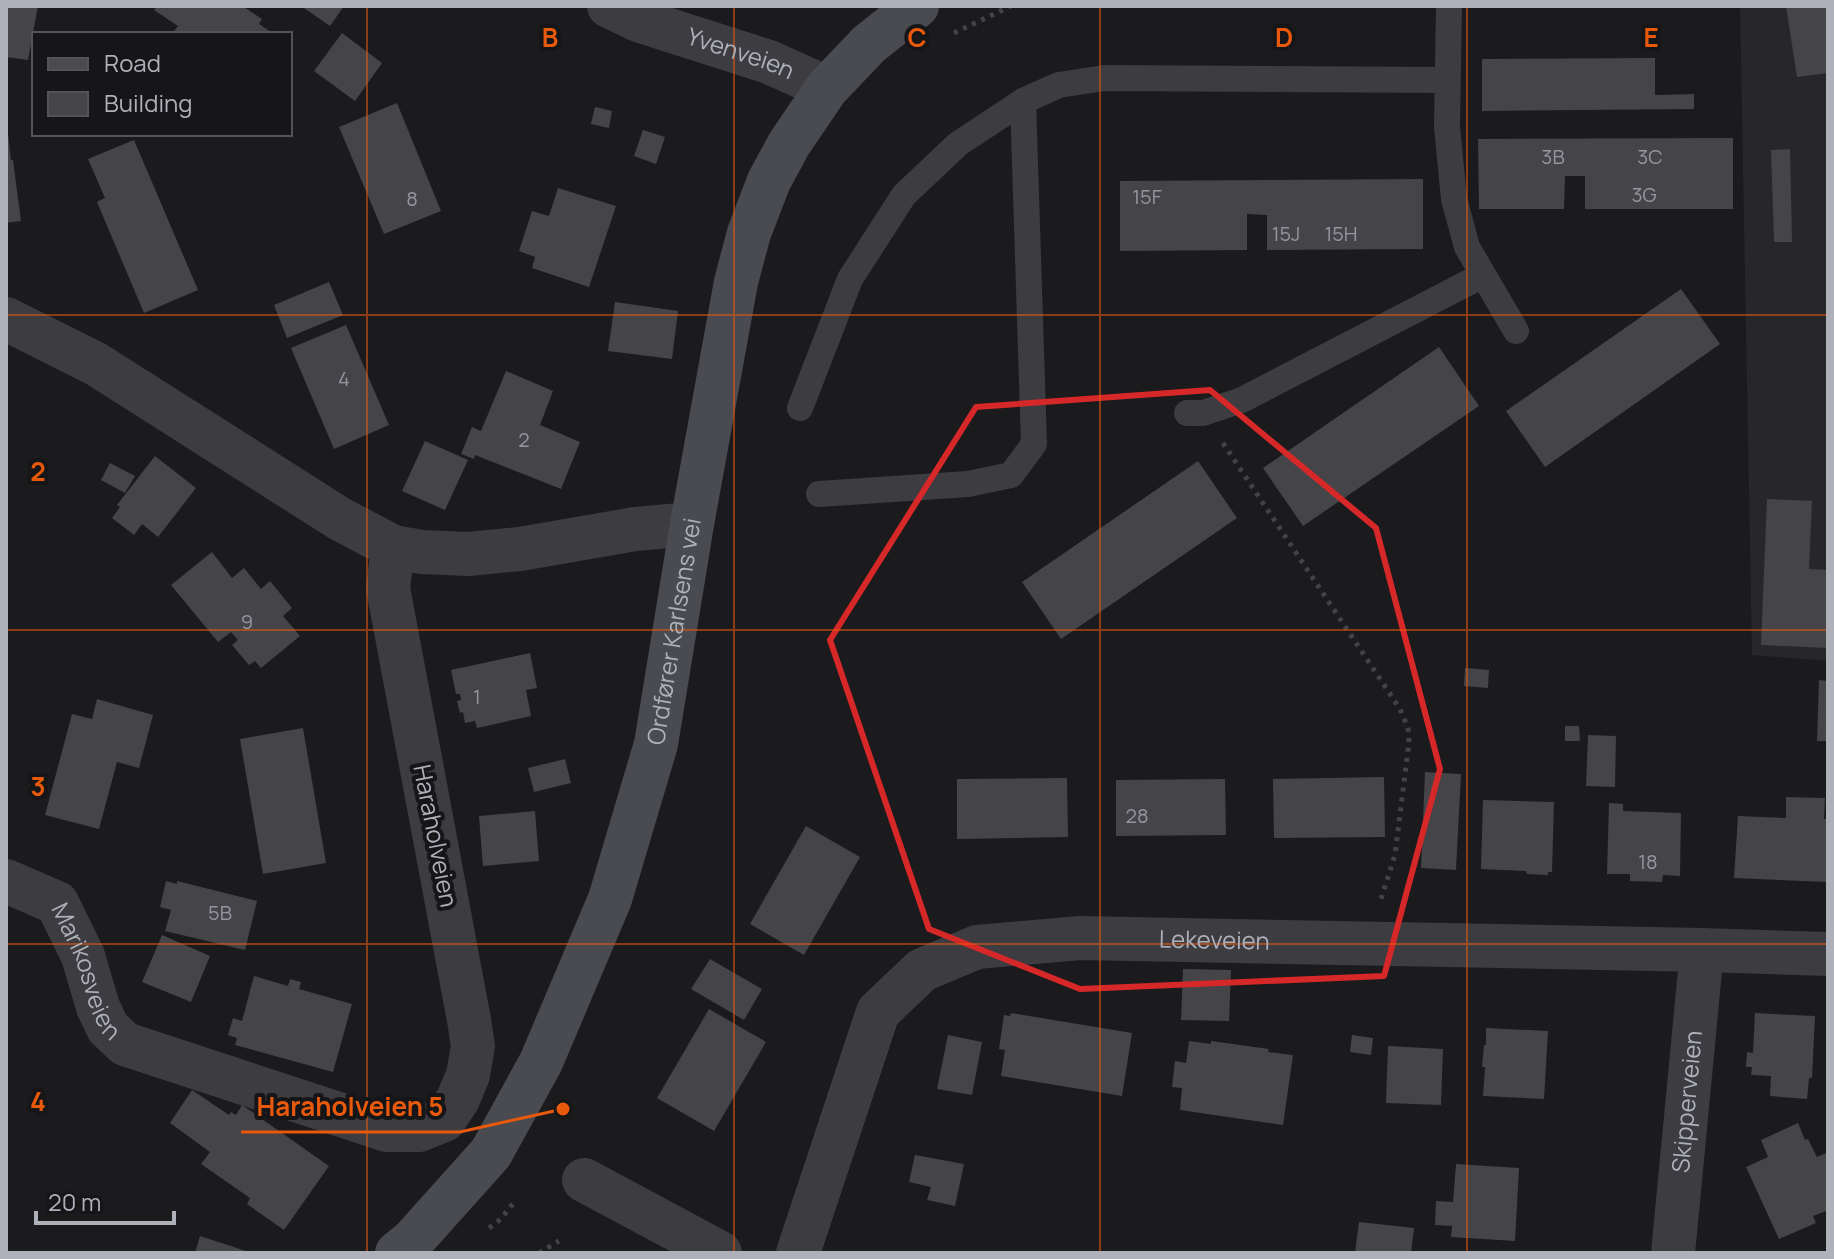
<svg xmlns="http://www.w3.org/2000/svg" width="1834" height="1259" font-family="Manrope,sans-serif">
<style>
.built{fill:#272629}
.building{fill:#454549}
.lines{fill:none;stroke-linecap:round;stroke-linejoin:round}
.path{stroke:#424348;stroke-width:5;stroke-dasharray:4 6;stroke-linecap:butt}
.lane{stroke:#3c3c41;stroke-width:26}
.street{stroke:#3c3c41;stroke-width:44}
.secondary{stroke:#4a4b50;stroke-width:44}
.marked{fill:none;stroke:#d62828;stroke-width:6;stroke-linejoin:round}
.grid{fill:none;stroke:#e8590c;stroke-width:2;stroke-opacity:0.55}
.labels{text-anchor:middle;stroke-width:8;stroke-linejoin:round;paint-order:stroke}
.number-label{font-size:20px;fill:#94959e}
.street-label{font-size:24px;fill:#aeb0ba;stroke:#161517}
.grid-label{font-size:26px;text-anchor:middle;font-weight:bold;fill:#e8590c;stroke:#161517;stroke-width:8;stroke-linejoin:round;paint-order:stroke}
.leader{fill:none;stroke:#e8590c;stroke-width:3}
.callout-dot{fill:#e8590c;stroke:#161517;stroke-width:3}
.callout-label{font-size:26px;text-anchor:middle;font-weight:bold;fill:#e8590c;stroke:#161517;stroke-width:8;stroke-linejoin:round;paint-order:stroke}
</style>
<rect width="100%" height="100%" fill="#1b1a1c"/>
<path class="built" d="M1740,6H1828V661L1752,655Z"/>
<path class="building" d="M6,6H38L28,60L6,57Z
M157,6H242L262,19L259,24L274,34H172L178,26L154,10Z
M301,6H344L330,26Z
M1786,6H1828V73L1797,77Z
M342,33L382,63L355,101L314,71Z
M1655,58V95L1694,94V109L1482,111V59Z
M397,103L441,211L384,234L339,127Z
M595,107L612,111L609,128L591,124Z
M643,130L665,137L656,164L634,156Z
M6,133H8L11,160H13L21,221L6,223Z
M1733,138V209H1585V176H1565L1564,209H1479L1478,139Z
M134,140L198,290L144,313L97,202L105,198L88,159Z
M1790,149L1792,242H1774L1771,150Z
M1423,179V249L1267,250V215L1247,214V250L1120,251V181Z
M558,188L616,206L589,287L532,268L535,257L519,251L532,211L549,216Z
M329,282L343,315L287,338L274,305Z
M1681,289L1720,344L1545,467L1506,411Z
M615,302L678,311L672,359L608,351Z
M346,325L389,425L334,449L291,348Z
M1439,347L1479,406L1303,526L1263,468Z
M506,371L553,391L540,425L580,442L561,489L475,455L474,459L461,454L472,427L481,431Z
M425,441L468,460L445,510L402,491Z
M155,456L196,488L158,537L142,524L134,535L112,518L120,507L117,505Z
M1198,461L1237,518L1061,639L1022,582Z
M110,463L135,476L125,493L101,480Z
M1767,499L1812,501L1809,569L1828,570V648L1761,645Z
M212,552L232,578L244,568L261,589L270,581L292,608L283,616L300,636L261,668L255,661L249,665L232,645L238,640L231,632L218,642L171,585Z
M530,653L537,688L526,690L531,716L477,728L475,721L465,723L463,712L460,713L457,701L461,700L460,694H456L451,670Z
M1465,668L1489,670L1488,688L1464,686Z
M1819,680L1828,681V741H1817Z
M97,699L153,715L139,768L117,762L99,829L45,815L72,714L92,719Z
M1565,726H1579L1580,741H1565Z
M303,728L326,863L263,874L240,739Z
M1588,735L1616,736L1615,787L1586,786Z
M565,759L571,783L534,792L528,768Z
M1425,772L1461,774L1456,870L1421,868Z
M1384,777L1385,837L1274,838L1273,779Z
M1067,778L1068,837L957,839V779Z
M1225,779L1226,835L1116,836V780Z
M1786,797L1825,798L1824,819H1828L1826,882L1734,878L1738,816L1786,818Z
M1483,800L1554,802L1552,872H1548V875L1527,874L1526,871L1481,869Z
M1609,803L1623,804V811L1681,813L1680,876L1663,875L1662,882L1630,881V874H1607Z
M535,811L539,861L483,866L479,816Z
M806,826L860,857L804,955L750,924Z
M166,881L177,884V881L257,901L245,950L165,931L171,910L160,907Z
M162,935L210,956L191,1002L142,982Z
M710,959L762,989L744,1020L691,989Z
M1183,969L1231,970L1229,1021L1181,1020Z
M254,976L288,986L290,979L301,982L299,989L352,1004L333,1072L235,1045L237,1038L228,1035L233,1018L242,1021Z
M709,1009L766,1042L714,1131L657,1098Z
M1011,1013L1132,1033L1122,1096L1001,1076L1005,1050L999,1049L1004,1015L1010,1016Z
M1755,1013L1815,1016L1812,1078H1809L1807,1099L1770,1096L1771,1076L1751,1075L1752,1067H1746L1747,1052L1753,1053Z
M1486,1028L1548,1031L1544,1099L1483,1096L1485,1067H1482L1484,1045H1486Z
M948,1035L982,1042L972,1095L937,1089Z
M1352,1035L1373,1038L1371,1055L1350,1052Z
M1189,1041L1211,1044V1041L1269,1049L1268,1052L1293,1055L1283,1125L1180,1110L1182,1088L1172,1087L1175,1061L1186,1063Z
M1388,1046L1443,1049L1441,1105L1386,1103Z
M192,1090L229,1115L231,1112L236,1115L242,1105L329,1166L284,1230L247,1204L250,1198L201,1164L210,1152L170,1123Z
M1798,1123L1805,1140L1808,1139L1817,1157L1828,1152V1217L1826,1211L1813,1216L1816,1223L1779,1239L1746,1167L1768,1157L1761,1140Z
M915,1155L964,1164L955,1206L927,1200L931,1187L909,1182Z
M1456,1164L1519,1168L1515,1241L1451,1237L1452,1226L1435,1225L1436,1201L1453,1202Z
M1359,1222L1414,1228L1411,1253H1355Z
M200,1236L249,1252V1253H195Z"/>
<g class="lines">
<path class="path" d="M954,33L1011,6
M1223,443L1400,709L1408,728L1409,742L1395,855L1381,899
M489,1228L501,1219L515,1201
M539,1253L559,1241"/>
<path class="lane" d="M1449,6L1447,127L1454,199L1467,247L1516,331
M800,408L850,279L904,195L958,144L1023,101L1059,85L1104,78L1448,80
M1187,413H1203L1242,400L1483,275
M819,494L968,484L1011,475L1034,444L1023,101"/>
<g class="street">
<path id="s1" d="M609,6L638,20L769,62L827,88"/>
<path d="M6,319L96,364L340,519L393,547L422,552L468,554L520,549L635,529L692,524"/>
<path id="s2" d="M6,881L57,903L83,956L98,1007L108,1028L125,1044L387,1130H419L444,1120L458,1099L468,1075L473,1046L469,1020L388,588L393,547"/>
<path d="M584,1180L720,1253"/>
<path id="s3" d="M798,1253L878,1012L922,970L977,947L1080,938L1702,950L1828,954"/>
<path id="s4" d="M1673,1253L1702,950"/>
</g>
<path class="secondary" id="s5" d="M397,1253L413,1240L491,1153L541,1062L610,899L656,744L692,524L736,282L749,233L769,181L789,144L827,88L869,44L917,6"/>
</g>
<path class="marked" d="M1210,390L1376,528L1440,769L1384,976L1080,989L929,929L830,640L976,407Z"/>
<path class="grid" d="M367,6V1253M734,6V1253M1100,6V1253M1467,6V1253M6,315H1828M6,630H1828M6,944H1828"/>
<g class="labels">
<g class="number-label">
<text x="1553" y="164">3B</text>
<text x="1650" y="164">3C</text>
<text x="1644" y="202">3G</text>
<text x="1147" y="204">15F</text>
<text x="412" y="206">8</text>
<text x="1286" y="241">15J</text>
<text x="1341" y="241">15H</text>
<text x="344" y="386">4</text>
<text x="524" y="447">2</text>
<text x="247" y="629">9</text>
<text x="477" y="704">1</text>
<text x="1137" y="823">28</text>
<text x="1648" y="869">18</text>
<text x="220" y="920">5B</text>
</g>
<g class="street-label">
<text dy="8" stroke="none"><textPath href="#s1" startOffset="140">Yvenveien</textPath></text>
<text dy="8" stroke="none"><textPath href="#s5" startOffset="694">Ordfører Karlsens vei</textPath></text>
<text transform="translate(435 836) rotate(79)" y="8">Haraholveien</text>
<text dy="8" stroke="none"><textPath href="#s3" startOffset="612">Lekeveien</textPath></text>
<text dy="8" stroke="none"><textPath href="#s2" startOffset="130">Marikosveien</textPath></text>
<text dy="8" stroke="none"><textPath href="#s4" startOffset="152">Skipperveien</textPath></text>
</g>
</g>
<g class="grid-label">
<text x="550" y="47">B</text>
<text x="917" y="47">C</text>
<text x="1284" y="47">D</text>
<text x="1651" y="47">E</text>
<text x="38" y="481">2</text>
<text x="38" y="796">3</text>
<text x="38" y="1111">4</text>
</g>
<path class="leader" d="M563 1109L460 1132H241"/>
<circle class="callout-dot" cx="563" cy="1109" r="8"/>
<g class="callout-label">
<text x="350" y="1116">Haraholveien 5</text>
</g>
<rect width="1834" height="1259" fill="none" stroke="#aeb0ba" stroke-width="16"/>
<rect x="32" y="32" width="260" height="104" fill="#161517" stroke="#535358" stroke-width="2"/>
<rect x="48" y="58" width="40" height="12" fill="#4a4b50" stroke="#535358" stroke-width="2"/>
<text x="104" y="72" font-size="24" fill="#aeb0ba">Road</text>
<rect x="48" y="92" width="40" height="24" fill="#454549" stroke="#535358" stroke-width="2"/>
<text x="104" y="112" font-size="24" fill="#aeb0ba">Building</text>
<path d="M36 1211v12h138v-12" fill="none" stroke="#aeb0ba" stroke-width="4"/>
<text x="48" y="1211" font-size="24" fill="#aeb0ba" stroke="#161517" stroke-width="6" paint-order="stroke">20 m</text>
</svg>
